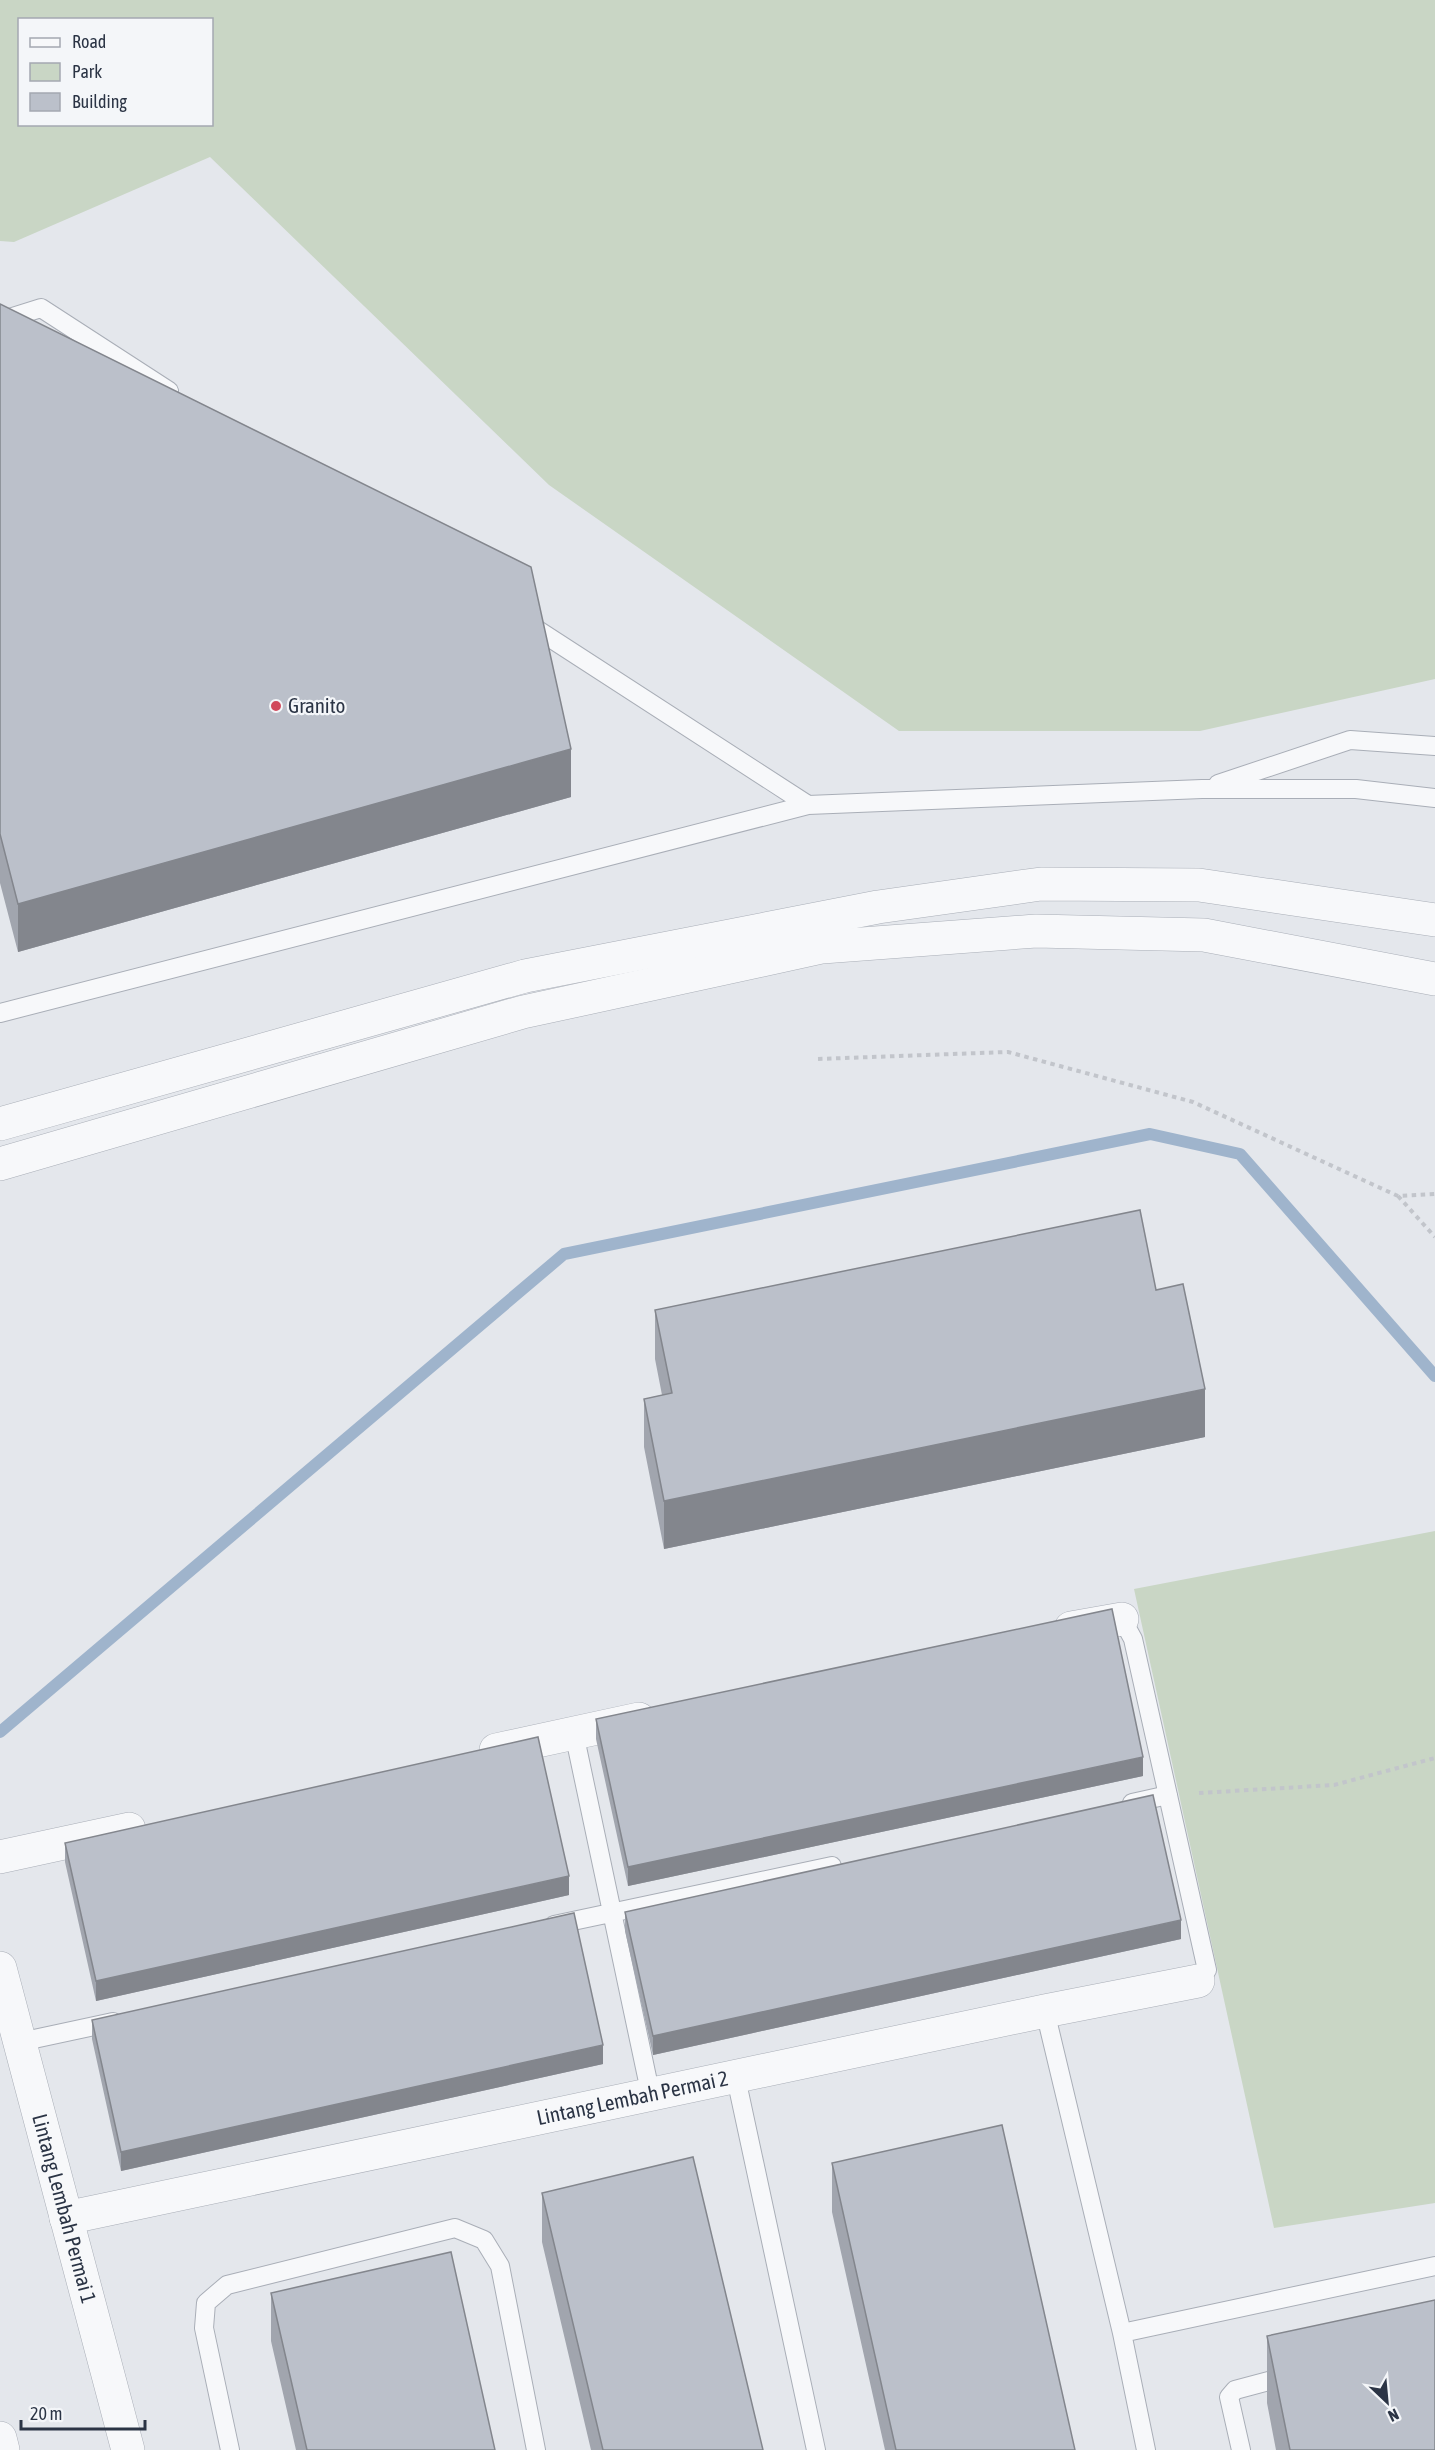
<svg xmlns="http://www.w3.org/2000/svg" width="1435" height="2450" font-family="'Asap Condensed',sans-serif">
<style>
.green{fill:#c9d6c5;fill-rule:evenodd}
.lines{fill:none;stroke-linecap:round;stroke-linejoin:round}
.stream{stroke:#9fb4cc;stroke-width:12}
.lane-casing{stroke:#a9aeb7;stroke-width:20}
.street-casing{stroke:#a9aeb7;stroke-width:34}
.path{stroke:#c2c5cb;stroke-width:4;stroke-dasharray:4.5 4.5;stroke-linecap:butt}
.lane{stroke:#f7f8fa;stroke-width:18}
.street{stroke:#f7f8fa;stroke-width:33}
.wall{fill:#a1a5ae}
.shaded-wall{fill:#83868d}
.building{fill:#bbc0ca;stroke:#83868d;stroke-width:1.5}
.poi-dot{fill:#d1495b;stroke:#f4f6f9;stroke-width:2}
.labels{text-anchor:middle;stroke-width:4.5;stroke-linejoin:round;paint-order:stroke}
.poi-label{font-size:21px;fill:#2b3445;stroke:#f4f6f9;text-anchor:start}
.street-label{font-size:21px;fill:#2b3445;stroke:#f4f6f9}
</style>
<rect width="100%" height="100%" fill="#e4e7ec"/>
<path class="green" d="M0,0H1435V679L1200,731H899L549,485L210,157L14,242L0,241ZM20,20H212V124H20Z
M1435,1531V2203L1274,2228L1134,1589Z"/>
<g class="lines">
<path class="stream" d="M0,1732L564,1254L1150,1134L1240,1154L1435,1376"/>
<g class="lane-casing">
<path id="lane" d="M0,321L41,308L169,391
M527,623L808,805
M1218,784L1350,740L1435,746
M0,1013L808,805L1202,789H1356L1435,798
M1122,1619L1133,1639L1207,1970L1198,1981
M574,1733L651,2096
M1132,1803L1168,1795
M554,1925L832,1866
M1045,2011L1122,2333L1146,2450
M20,2042L113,2022
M736,2078L816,2450
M1122,2333L1435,2266
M230,2450L204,2328L206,2303L227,2285L455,2228L484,2240L500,2266L536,2450
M1241,2450L1229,2397L1235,2390L1291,2375"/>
</g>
<g class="street-casing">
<g id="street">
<path d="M0,1124L525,976L878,907L1041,884L1199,885L1435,920"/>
<path d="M0,1164L523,1012L822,947L1036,931L1204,935L1435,979"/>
<path d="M1071,1628L1122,1619"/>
<path d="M496,1750L639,1719"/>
<path d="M0,1857L129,1829"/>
<path id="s1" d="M0,1968L128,2450"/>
<path id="s2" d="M66,2218L1045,2011L1198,1981"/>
<path d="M0,2438L3,2450"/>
</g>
</g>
<path class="path" d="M818,1059L1008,1052L1193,1102L1398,1196L1435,1194
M1398,1196L1435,1237
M1199,1793L1334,1785L1435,1758"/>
<use href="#lane" class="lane"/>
<use href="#street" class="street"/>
</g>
<path class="wall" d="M0,304L571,797L18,952L0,883Z
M1156,1290L1205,1437L664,1549L644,1447V1399L662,1395L655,1359V1310Z
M596,1719L1143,1776L628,1886L596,1739Z
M65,1843L569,1895L96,2001L65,1862Z
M625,1912L1181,1939L653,2055L625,1931Z
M92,2020L603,2064L121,2171L92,2039Z
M832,2163L1075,2450H885L832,2212Z
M542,2193L763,2450H591L542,2242Z
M271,2293L495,2450H296L271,2341Z
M1267,2336L1435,2450H1276L1267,2403Z"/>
<path class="shaded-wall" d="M571,749V797L18,952V904Z
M1205,1389V1437L664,1549V1501Z
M1143,1757V1776L628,1886V1867Z
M569,1876V1895L96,2001V1981Z
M1181,1920V1939L653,2055V2036Z
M603,2045V2064L121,2171V2152Z"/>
<path class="building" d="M0,304L531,567L571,749L18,904L0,834Z
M1140,1210L1156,1290L1183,1284L1205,1389L664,1501L644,1399L672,1393L655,1310Z
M1112,1609L1143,1757L628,1867L596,1719Z
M538,1737L569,1876L96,1981L65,1843Z
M1153,1795L1181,1920L653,2036L625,1912Z
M574,1913L603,2045L121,2152L92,2020Z
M1002,2125L1075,2450H896L832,2163Z
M693,2157L763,2450H603L542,2193Z
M451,2252L495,2450H307L271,2293Z
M1435,2300V2450H1290L1267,2336Z"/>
<circle class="poi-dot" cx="276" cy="706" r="6"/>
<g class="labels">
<g class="poi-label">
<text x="288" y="713">Granito</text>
</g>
<g class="street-label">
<text dy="7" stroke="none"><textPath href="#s2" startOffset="579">Lintang Lembah Permai 2</textPath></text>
<text dy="7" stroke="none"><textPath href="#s1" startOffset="249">Lintang Lembah Permai 1</textPath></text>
</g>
</g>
<rect x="18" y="18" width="195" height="108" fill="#f4f6f9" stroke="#a4a8b1" stroke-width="1.5"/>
<rect x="30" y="38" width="30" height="9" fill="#f7f8fa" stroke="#a4a8b1" stroke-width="1.5"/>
<text x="72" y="48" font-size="18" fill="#2b3445">Road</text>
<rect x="30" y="63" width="30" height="18" fill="#c9d6c5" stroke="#a4a8b1" stroke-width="1.5"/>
<text x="72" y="78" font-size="18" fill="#2b3445">Park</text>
<rect x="30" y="93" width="30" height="18" fill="#bbc0ca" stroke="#a4a8b1" stroke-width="1.5"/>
<text x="72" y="108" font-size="18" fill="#2b3445">Building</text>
<g transform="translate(1387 2402) rotate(154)" stroke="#f4f6f9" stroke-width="4.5" paint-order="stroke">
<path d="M0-4.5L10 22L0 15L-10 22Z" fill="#2b3445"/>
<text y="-9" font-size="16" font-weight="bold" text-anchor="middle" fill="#2b3445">N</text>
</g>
<path d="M21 2420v9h124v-9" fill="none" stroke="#2b3445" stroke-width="3"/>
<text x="30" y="2420" font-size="18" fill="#2b3445" stroke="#f4f6f9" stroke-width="4.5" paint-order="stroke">20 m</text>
</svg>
